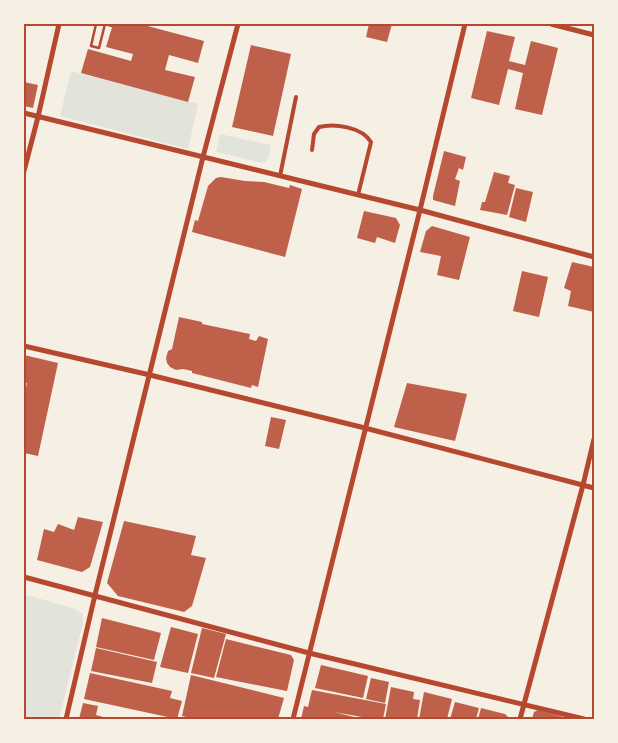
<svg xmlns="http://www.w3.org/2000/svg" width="618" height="743" font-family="'Times New Roman',serif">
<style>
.green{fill:#e2e4dc}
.building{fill:#bf614a}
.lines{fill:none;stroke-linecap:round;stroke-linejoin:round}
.path{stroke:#b5482f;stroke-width:2.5}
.service{stroke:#b5482f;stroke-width:4}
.minor{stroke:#b5482f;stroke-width:5}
.neatline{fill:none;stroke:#b5482f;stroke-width:2}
</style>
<rect width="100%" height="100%" fill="#f6efe4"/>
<path class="green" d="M71,71L198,104L188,149L60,116Z
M220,134L271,145C270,152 270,162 262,163L216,152Z
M24,594L75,609L83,614V623L59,719H24Z"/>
<path class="building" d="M113,24H140L204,41L198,63L169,55L165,70L195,77L188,102L81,73L88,49L131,61L133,54L106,47Z
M369,24H392L387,42L366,37Z
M487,31L515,37L509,61L525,65L531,41L558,48L542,115L515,109L523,73L508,69L499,105L471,98Z
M251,45L291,54L273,136L232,127Z
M24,82L38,85L33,108L24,106Z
M444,151L466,157L463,170L459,168L455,179L460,181L455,206L433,200V196Z
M494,172L510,176L508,183L515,185L507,215L480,210L482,202H485Z
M221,177L245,181L264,182L289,188L290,185L302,189L285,257L192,232L195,220L198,221L208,186L216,178Z
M516,188L533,192L526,222L509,217Z
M364,211L396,218L400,225L395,243L377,237L375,243L357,238Z
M432,226L470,237L459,280L437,275L441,256L420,252L426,231Z
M572,262L594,267V312L568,306L571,291L564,288Z
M522,271L548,277L539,317L513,311Z
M179,317L202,322V324L250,334L249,339L256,341L259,336L268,339L258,387L252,385L251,388L192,373V371L183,369L176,370L170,367L167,363L166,358L168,351L172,349Z
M24,355L58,363L38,456L24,453V395L27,383H24Z
M407,383L467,394L455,441L394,427Z
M271,417L286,420L279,449L265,446Z
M78,517L103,522L90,567L82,572L37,560L44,529L54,532L58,524L74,530Z
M124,521L196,536L191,555L206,558L192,606L184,612L118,596L107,583Z
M102,618L161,633L154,660L96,647Z
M171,627L198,634L188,673L160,667Z
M202,628L226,634L214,678L191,673Z
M226,639L291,655L294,660L287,691L216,677Z
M96,648L157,662L152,683L91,671Z
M321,665L368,676L363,698L315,688Z
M90,673L172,691L170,698L182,701L177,719L84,699Z
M191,675L284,698L278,719H195L182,716Z
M371,678L389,682L385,703L366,699Z
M391,687L414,692L413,699L420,700L417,719H385Z
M312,690L386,704L383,719H373L334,712L362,719H301L304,706L308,707Z
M424,692L452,699L447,719H419Z
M455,702L479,708L476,719H450Z
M83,703L98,706L96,715L110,719H79Z
M481,708L505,714L509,718L508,719H478Z
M538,710L571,719H532L534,712Z"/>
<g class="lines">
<path class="path" d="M96,24L91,46L99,48L105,24L112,26"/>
<path class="service" d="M312,150L314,134L319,127C334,123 362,127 371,142L358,195
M280,176L296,97"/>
<path class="minor" d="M551,24L594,35
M24,113L420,210L594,257
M24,171L38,117L59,24
M24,346L150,375L365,428L594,488
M24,577L309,653L584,719
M66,719L95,595L203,157L238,24
M293,719L420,210L465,24
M520,719L583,485L594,439"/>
</g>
<rect width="618" height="743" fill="none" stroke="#f6efe4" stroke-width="50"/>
<rect x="25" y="25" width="568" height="693" class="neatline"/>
</svg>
